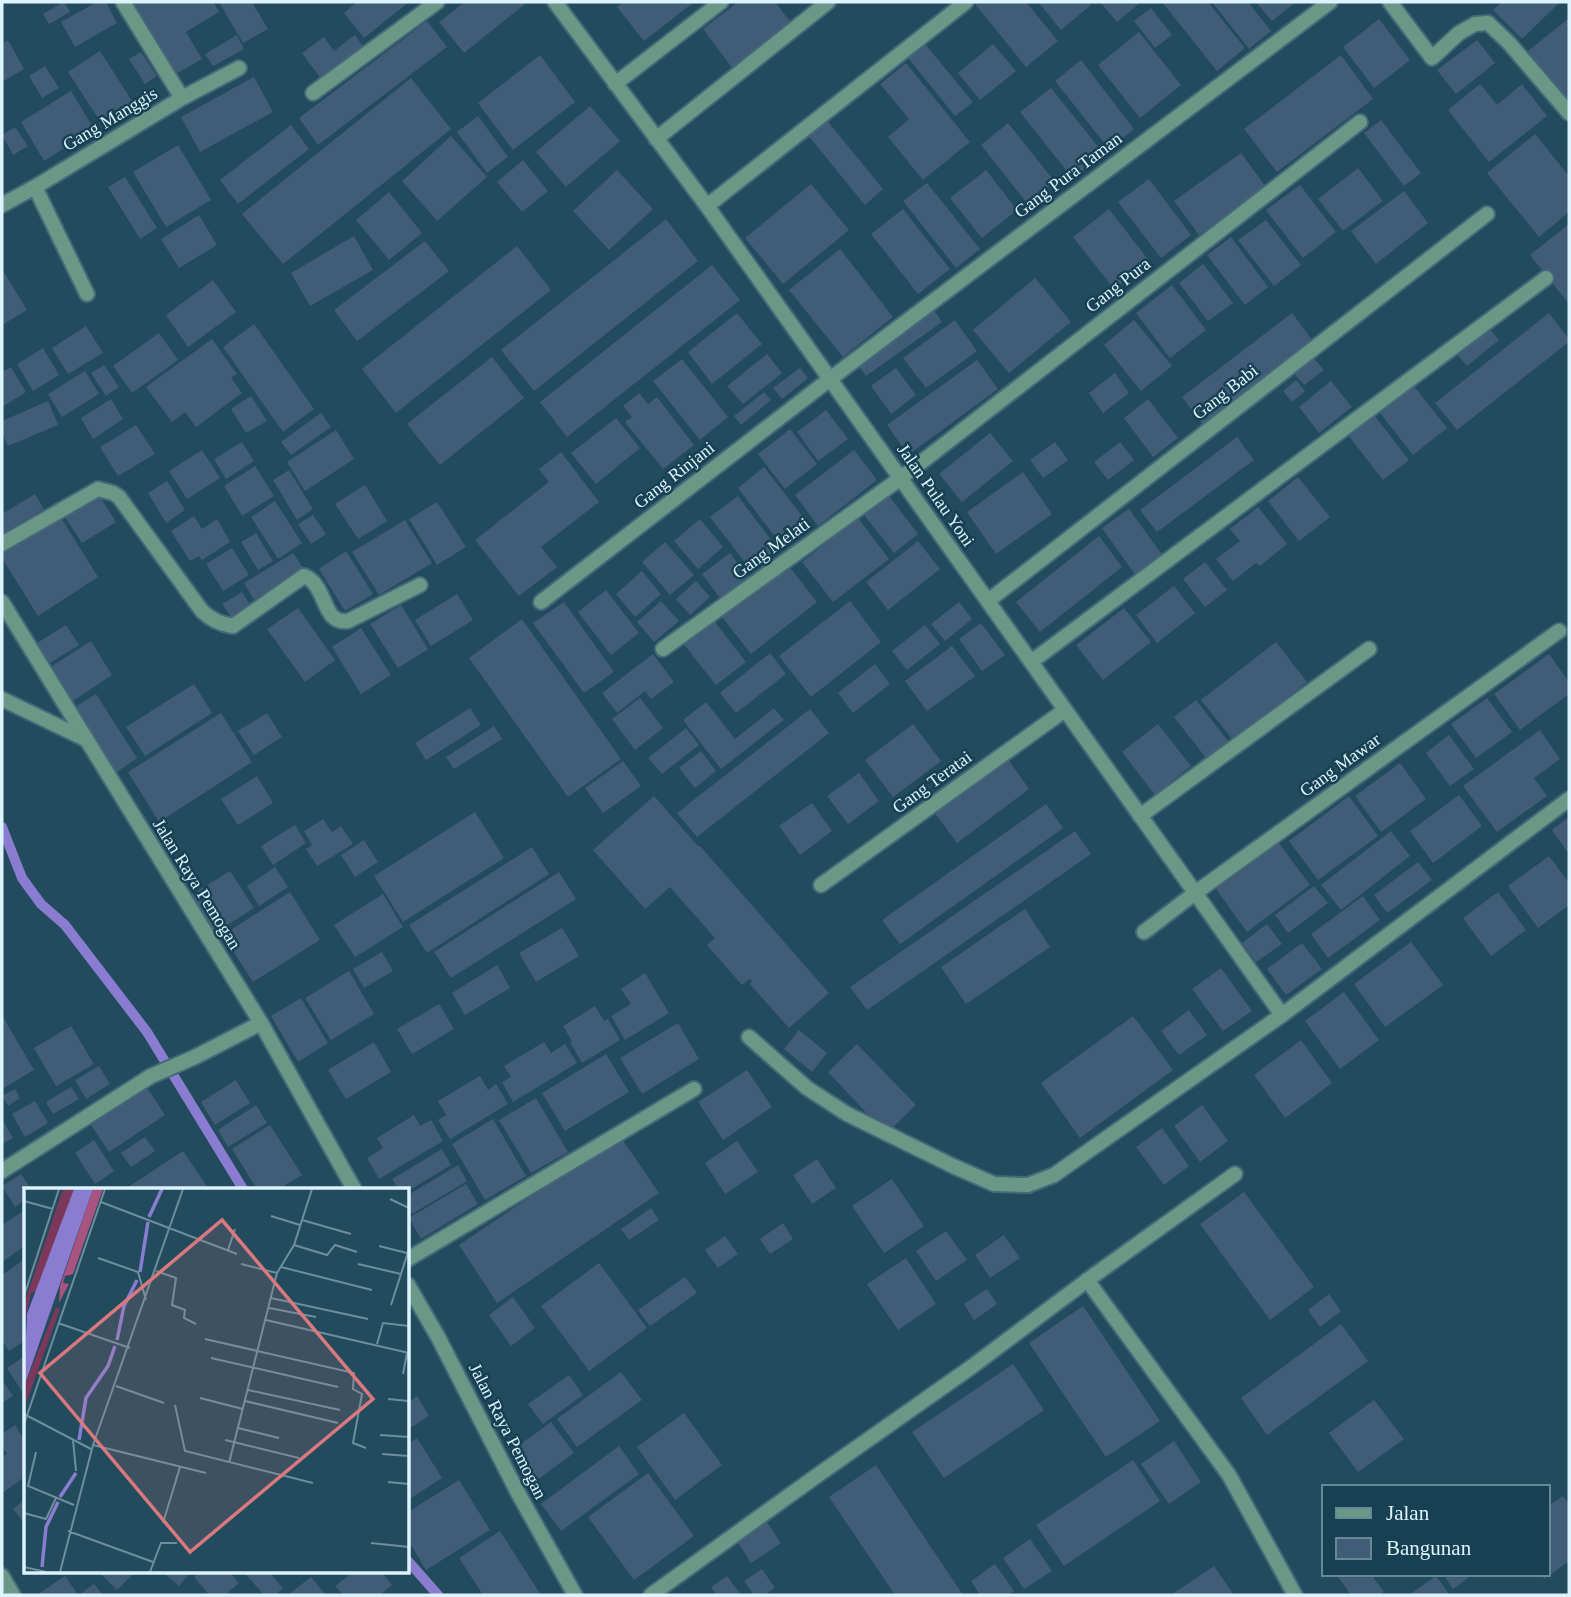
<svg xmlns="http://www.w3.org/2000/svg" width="1571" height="1597" font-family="'Times New Roman',serif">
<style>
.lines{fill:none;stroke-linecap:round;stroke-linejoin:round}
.stream{stroke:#8a7dd1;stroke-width:10}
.building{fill:#415c77}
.minor-casing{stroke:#44697a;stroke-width:18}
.tertiary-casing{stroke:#44697a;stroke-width:18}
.minor{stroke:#6a9786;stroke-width:14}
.tertiary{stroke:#6a9786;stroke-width:14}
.labels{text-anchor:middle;stroke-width:5;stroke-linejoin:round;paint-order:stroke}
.street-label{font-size:18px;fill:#ddf3fe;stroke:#174052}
.inset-river{fill:none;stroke:#8a7dd1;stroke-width:3.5}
.inset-road{fill:none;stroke:#6d8e9d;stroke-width:2}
.view{fill:#d9797e;fill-opacity:0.15;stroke:#d9797e;stroke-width:3.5}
.inset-edge{fill:none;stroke:#ddf3fe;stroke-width:3.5}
</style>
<rect width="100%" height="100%" fill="#224b5d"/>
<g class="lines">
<path class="stream" d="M2,827L22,878L41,904L65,925L147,1032L243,1189
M408,1561L438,1595"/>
</g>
<path class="building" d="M64,2L70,12L49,24L43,14Z
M97,2H106L117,23L75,47L61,22Z
M130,2H213L219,12L186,32L202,59L174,75Z
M219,2H252L268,29L243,43Z
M357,2H409L364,38L344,13Z
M465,2H524L525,4L464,53L439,22Z
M623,2H694L644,41L617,7Z
M738,2H775L792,24L733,69L703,29Z
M978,2H1026L1058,41L1026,67L975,4Z
M1038,2H1088L1091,5L1061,30Z
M1100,2H1141L1117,22Z
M1162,2H1208L1245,48L1217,71Z
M1212,2H1248L1271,31L1249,49Z
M1256,2H1296L1272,21Z
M1502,2H1560L1522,39L1493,10Z
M1151,8L1172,35L1155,48L1134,21Z
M1379,19L1410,60L1374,88L1343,47Z
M1568,19L1569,21V104L1523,55Z
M427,21L447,47L318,145L299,118Z
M1139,32L1181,85L1140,118L1098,65Z
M237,35L244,49L213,66L205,54Z
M355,35L366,51L321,79L302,53L324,37L334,51Z
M8,40L24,69L2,82V44Z
M1477,40L1495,63L1456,94L1437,70Z
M925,44L973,102L955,116L908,58Z
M993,44L1016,71L980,100L958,73Z
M100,51L134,104L102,124L68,72Z
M141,52L157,76L145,84L129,59Z
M540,55L575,102L513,150L478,103Z
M1341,55L1373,99L1277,172L1244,129Z
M1081,60L1134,129L1109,149L1055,81Z
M906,63L970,142L923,180L888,137L909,119L880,84Z
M45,66L59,88L42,98L29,76Z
M254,77L273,112L200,152L181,117Z
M411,78L451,129L283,264L242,214Z
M1480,84L1497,105L1522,84L1547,116L1489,162L1448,110Z
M1051,88L1104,154L1073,179L1020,112Z
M71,91L94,129L44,161L21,122Z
M590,106L620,141L566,187L536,152Z
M478,116L508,157L487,173L457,132Z
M825,118L883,189L865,205L806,133Z
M1381,120L1421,173L1404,186L1364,133Z
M1008,123L1055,182L1027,203L981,145Z
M291,125L309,149L238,204L220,180Z
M15,127L28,146L13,155L2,135Z
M1535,134L1569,176V212L1539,237L1487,173Z
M451,136L487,177L437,221L402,181Z
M178,145L211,200L166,227L133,172Z
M1241,153L1266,187L1199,235L1174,201Z
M523,160L548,191L522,212L497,182Z
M1358,168L1383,201L1343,231L1318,199Z
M617,170L653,209L609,250L573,211Z
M986,170L1017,210L982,238L950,198Z
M125,177L157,228L140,239L108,187Z
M1149,179L1191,235L1161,258L1118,202Z
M927,183L980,249L956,268L903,201Z
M811,184L849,230L783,284L745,238Z
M1300,185L1336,232L1303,258L1266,210Z
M1404,191L1428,223L1376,264L1351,231Z
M389,192L422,233L389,260L356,220Z
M903,209L950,269L918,294L871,234Z
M1109,209L1150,262L1114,289L1073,237Z
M199,215L217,245L179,268L161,239Z
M666,219L698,261L534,391L501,350Z
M1266,220L1301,265L1274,286L1238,240Z
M1569,224V304L1530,255Z
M354,236L373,270L310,306L291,273Z
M1231,237L1268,287L1245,305L1207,255Z
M425,241L449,271L357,341L334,310Z
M517,246L551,290L396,413L362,369Z
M840,249L893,317L843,357L789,290Z
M1203,264L1233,303L1208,321L1179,283Z
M712,265L740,300L567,437L540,402Z
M2,269L27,310L2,325Z
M1035,278L1071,322L1009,373L973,330Z
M213,280L236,312L188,347L166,315Z
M1172,285L1206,330L1170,358L1136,313Z
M932,307L942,322L866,376L856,362Z
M737,313L762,344L712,384L688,352Z
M1292,313L1313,341L1203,425L1182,397Z
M1549,313L1569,339V342L1457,430L1435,403Z
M955,320L977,351L926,388L903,358Z
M1134,320L1172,366L1141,391L1104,345Z
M254,324L314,409L283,432L223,347Z
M86,326L103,353L68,374L52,348Z
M1488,327L1499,340L1467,366L1456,353Z
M159,333L178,360L132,393L113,366Z
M212,339L237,374L231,378L242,393L196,427L185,412L172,422L146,387Z
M43,348L59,375L33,391L17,364Z
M1309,353L1324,370L1304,385L1290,369Z
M767,354L782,373L743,404L727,386Z
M492,357L524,398L440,465L407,424Z
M682,359L728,417L700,440L653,381Z
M977,360L998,389L908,455L887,425Z
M104,365L119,387L106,396L91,373Z
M11,367L26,392L2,407V372Z
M800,368L808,378L782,399L773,388Z
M896,368L916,395L891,414L871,386Z
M85,371L99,394L62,417L48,394Z
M1115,373L1129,393L1103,413L1089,393Z
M1296,380L1305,391L1292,402L1283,391Z
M1331,381L1352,407L1319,433L1299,407Z
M1414,386L1447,428L1413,455L1380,413Z
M764,392L771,400L741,425L734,416Z
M639,393L648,404L657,397L694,445L663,469L625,422L632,417L623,406Z
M251,396L267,421L246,433L231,409Z
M111,399L123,419L93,439L81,418Z
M1148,399L1178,438L1153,457L1124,418Z
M48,401L58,425L8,446L2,432V421Z
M826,410L848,439L818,461L797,432Z
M321,413L331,427L291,455L281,442Z
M1374,415L1409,460L1383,480L1348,435Z
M616,418L640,448L596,484L571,453Z
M136,425L155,454L118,476L100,447Z
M790,429L817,464L785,489L758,454Z
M336,430L354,459L305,491L287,462Z
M990,433L1013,461L962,502L939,474Z
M1237,437L1254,460L1157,532L1140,510Z
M242,442L254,461L226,479L214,459Z
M1055,442L1068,460L1043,478L1030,460Z
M1120,442L1134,460L1108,480L1094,462Z
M202,450L220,478L187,499L169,471Z
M854,450L877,480L818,526L795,495Z
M561,452L599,502L541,547L557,567L519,596L475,540L549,482L539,469Z
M255,466L274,496L242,516L224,486Z
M764,467L809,525L782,546L738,488Z
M289,470L313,509L297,520L273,480Z
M1023,472L1052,514L996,554L967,512Z
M1298,477L1330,517L1299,541L1268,501Z
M167,481L185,510L166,523L148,493Z
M365,485L387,521L358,539L335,504Z
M886,492L918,534L894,553L861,511Z
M35,494L44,509L2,534V514Z
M99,495L116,522L82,543L65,517Z
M738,496L778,549L751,570L710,517Z
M275,501L302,543L278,559L251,517Z
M437,502L466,547L437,565L409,519Z
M1258,507L1287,544L1260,566L1256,563L1233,581L1216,559L1240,541L1230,529Z
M1129,509L1163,556L1136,576L1102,528Z
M313,515L326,534L311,544L298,524Z
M60,516L98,577L38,616L2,558V553Z
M194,516L202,529L217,519L230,542L202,560L199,556L190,561L171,531Z
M858,518L889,559L833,602L802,562Z
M700,519L723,547L698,569L674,541Z
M405,520L432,563L379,595L352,552Z
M256,533L273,561L258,570L241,542Z
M1099,536L1122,567L1040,632L1016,602Z
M918,541L940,569L888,610L866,582Z
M665,542L694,575L670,595L642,562Z
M232,548L249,575L223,591L206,564Z
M346,551L373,594L345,611L319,569Z
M293,553L304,569L254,600L244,583Z
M730,553L748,577L720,598L702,574Z
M1205,562L1227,590L1205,607L1183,579Z
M788,565L817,602L751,654L722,617Z
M642,571L661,594L635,617L616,594Z
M696,581L710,597L690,615L676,599Z
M1174,586L1195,613L1157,643L1136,615Z
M606,590L639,633L611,655L578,612Z
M242,592L250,605L231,617L222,604Z
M457,594L473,620L431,646L415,620Z
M661,601L679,621L654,642L637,622Z
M850,601L881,642L811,697L779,656Z
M564,602L614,672L584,693L533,623Z
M959,602L972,619L945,641L931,624Z
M401,605L428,649L398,668L370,624Z
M298,608L335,660L305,682L267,629Z
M1124,608L1151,642L1103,680L1076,645Z
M712,618L746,662L716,685L682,642Z
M522,619L621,759L568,797L469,658Z
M981,623L1005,655L982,671L959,639Z
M66,625L79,645L50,663L37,643Z
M925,625L940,644L907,670L892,651Z
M361,628L391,675L361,694L332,647Z
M91,641L112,675L73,701L52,666Z
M1276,642L1307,682L1233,740L1201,700Z
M952,646L975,676L927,711L905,681Z
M770,653L786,674L736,713L720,693Z
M653,654L674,682L651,699L645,691L617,713L602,693Z
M1549,654L1569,682V694L1520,730L1494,694Z
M875,664L890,684L853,713L838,693Z
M194,684L212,713L145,756L126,727Z
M96,694L137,758L114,774L72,709Z
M640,698L663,728L635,750L612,719Z
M1487,698L1512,732L1476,758L1451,724Z
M1196,700L1228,741L1206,758L1174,717Z
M706,702L735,739L774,708L784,720L721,769L683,720Z
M470,708L481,725L426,760L415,743Z
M810,709L829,733L697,837L677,813Z
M221,713L252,762L159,822L128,772Z
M267,713L282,737L254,755L238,731Z
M913,724L941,761L893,797L865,760Z
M1158,724L1191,766L1155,795L1122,752Z
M494,726L502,739L454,769L446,757Z
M686,728L699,745L662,774L648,758Z
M1540,730L1560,759L1534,778L1547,796L1497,832L1463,786Z
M1449,735L1474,769L1450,786L1426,753Z
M701,751L716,771L695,788L679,768Z
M1007,758L1029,789L957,843L934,812Z
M623,761L641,786L603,813L585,788Z
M1400,763L1426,799L1381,832L1355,796Z
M859,773L879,801L848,824L827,796Z
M257,776L273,803L238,825L221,799Z
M1459,795L1482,826L1433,863L1410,831Z
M654,796L698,846H700L829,993L789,1028L750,984L752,981L750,979L742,985L707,945L715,938L670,887L645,909L593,850Z
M1349,796L1378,836L1318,880L1289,841Z
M812,803L832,831L800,855L779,826Z
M1046,804L1063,828L900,944L882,920Z
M475,812L504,858L403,922L374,876Z
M1569,817V854L1552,830Z
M323,819L332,832L341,826L353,844L317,866L306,849L312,845L304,831Z
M295,825L306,843L273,865L261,846Z
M1075,831L1091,854L867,1010L850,987Z
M1391,831L1410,856L1341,910L1321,885Z
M364,840L378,862L355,877L341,855Z
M1279,843L1310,885L1247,932L1216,889Z
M532,847L549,874L427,953L409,925Z
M1549,856L1569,883V905L1538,928L1508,886Z
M1418,862L1432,880L1387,913L1374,895Z
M275,867L288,887L259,906L247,886Z
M230,871L254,908L212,935L188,897Z
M559,872L576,899L451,978L434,952Z
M1314,886L1328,903L1288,933L1275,915Z
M290,892L320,940L253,982L223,935Z
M1498,892L1526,930L1491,956L1463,918Z
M383,894L403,927L355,957L334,925Z
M1363,896L1380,920L1328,958L1311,934Z
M1025,909L1050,947L966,1004L941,967Z
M1267,924L1282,944L1256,962L1242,943Z
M562,928L579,956L536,982L519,953Z
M1411,942L1443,985L1385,1027L1354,984Z
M1302,943L1322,969L1286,995L1267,969Z
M382,952L393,971L364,988L353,969Z
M497,965L510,988L465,1015L452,993Z
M1221,968L1252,1011L1223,1031L1192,989Z
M349,971L374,1014L331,1040L305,998Z
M645,973L669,1013L625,1040L611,1016L631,1004L621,989Z
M1344,992L1379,1040L1340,1069L1305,1021Z
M301,998L328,1043L298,1062L271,1016Z
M439,1004L454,1029L412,1054L397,1029Z
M595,1006L604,1021L608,1019L620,1040L582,1063L570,1042L572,1041L563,1026Z
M1189,1010L1207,1035L1179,1055L1161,1031Z
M2,1015L34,1070L2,1089Z
M1133,1016L1173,1070L1080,1138L1041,1083Z
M678,1023L699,1059L642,1094L620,1058Z
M71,1026L94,1064L56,1086L34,1048Z
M799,1030L827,1053L812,1072L784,1049Z
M1301,1040L1332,1083L1285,1118L1254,1075Z
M374,1042L391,1072L346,1099L328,1070Z
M544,1042L551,1053L565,1044L577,1063L513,1102L502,1082L511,1077L504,1066Z
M857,1044L916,1105L886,1134L828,1072Z
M606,1054L629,1092L565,1131L542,1093Z
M99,1066L110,1084L86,1099L75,1080Z
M747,1070L772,1107L723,1140L698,1102Z
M480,1076L488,1090L496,1084L508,1104L450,1139L438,1120L446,1115L438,1101Z
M236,1080L250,1103L215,1125L201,1102Z
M143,1081L165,1115L109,1152L87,1119Z
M71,1087L79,1099L53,1114L46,1102Z
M15,1089L20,1098L8,1106L2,1096Z
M536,1098L568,1152L531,1173L499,1120Z
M35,1101L48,1123L25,1137L12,1114Z
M256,1105L267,1123L228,1147L218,1130Z
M1202,1105L1228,1141L1200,1162L1174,1126Z
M414,1115L420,1126L431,1120L443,1141L379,1179L367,1158L383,1148L377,1138Z
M2,1119L13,1138L2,1144Z
M493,1119L526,1176L485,1200L452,1144Z
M270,1125L302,1175L279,1189H257L232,1149Z
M1162,1128L1189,1166L1164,1185L1136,1147Z
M620,1136L659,1193L497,1303L459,1245Z
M145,1137L155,1151L131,1167L121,1153Z
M94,1140L114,1171L95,1184L75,1153Z
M737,1141L758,1172L725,1194L705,1163Z
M442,1149L451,1165L408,1191V1189H398L392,1179Z
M183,1151L209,1189H125Z
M817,1159L836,1188L812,1204L793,1175Z
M458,1165L467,1181L412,1214L408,1206V1195Z
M21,1174L31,1189H26V1199L15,1207L2,1186Z
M892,1179L924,1226L884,1253L852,1206Z
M466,1184L478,1204L421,1239L409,1218Z
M1244,1192L1314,1287L1270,1320L1200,1224Z
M651,1208L659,1220L629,1240L621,1229Z
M25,1210L26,1245L2,1262V1225Z
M783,1223L793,1239L770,1254L760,1239Z
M946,1231L967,1260L936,1281L916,1251Z
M1004,1235L1020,1258L990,1278L975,1255Z
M725,1236L738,1254L718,1268L705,1250Z
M26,1258V1340L9,1351L2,1340V1275Z
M906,1258L936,1304L898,1330L867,1284Z
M599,1263L647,1328L589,1371L541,1306Z
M685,1277L697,1293L650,1326L638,1310Z
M987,1289L997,1304L974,1320L964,1304Z
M1329,1294L1341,1311L1320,1327L1308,1310Z
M513,1297L535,1328L511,1346L489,1315Z
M1083,1306L1160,1421L1106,1457L1029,1343Z
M1341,1324L1368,1361L1267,1435L1241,1398Z
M26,1355V1398L7,1368Z
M1013,1364L1044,1410L944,1478L912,1432Z
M621,1372L642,1400L577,1447L557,1419Z
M569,1375L583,1395L543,1424L528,1404Z
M2,1380L13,1396L2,1403Z
M417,1396L429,1416L408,1429V1402Z
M1374,1400L1404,1439L1358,1472L1329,1433Z
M684,1413L722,1465L675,1500L637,1447Z
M551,1422L574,1453L533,1483L510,1452Z
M15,1425L26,1443V1476L2,1493V1457L7,1454L2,1446V1434Z
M417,1438L442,1478L408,1500V1444Z
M1174,1441L1201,1482L1169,1504L1141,1464Z
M619,1446L639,1474L561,1531L541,1504Z
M1133,1460L1160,1501L1064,1566L1036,1525Z
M876,1465L963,1595H895L829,1497Z
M648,1473L694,1536L634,1580L588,1517Z
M459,1480L490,1530L426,1570L408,1540V1512Z
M1563,1496L1569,1504V1561L1544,1579L1541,1574H1548V1506Z
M26,1498V1525L13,1509Z
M764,1518L781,1543L751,1563L735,1538Z
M500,1531L541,1595H483L459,1558Z
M1030,1539L1052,1571L1024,1589L1003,1558Z
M995,1564L1014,1591L1007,1595H980L971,1581Z
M1214,1566L1234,1595H1171Z
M762,1569L775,1588L764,1595H754L744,1581Z
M106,1571H136L117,1590L102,1575Z
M166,1571H191L179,1586L164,1573Z
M201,1571H229L239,1583L225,1595H209L194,1577Z
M243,1571H268L283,1588L275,1595H264Z
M354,1571H381L392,1585L380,1595H343L335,1586Z
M1336,1574H1371L1384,1592L1380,1595H1351Z
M1443,1574H1473L1453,1589Z
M65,1576L78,1595H37Z
M727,1576L741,1595H716L711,1587Z
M1436,1576L1450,1595H1409Z
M311,1577L326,1595H288Z
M94,1584L103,1595H79Z"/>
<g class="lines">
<g class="minor-casing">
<path id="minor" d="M123,2L182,98
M555,2L707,206L1282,1015
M1390,2L1432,58L1459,33L1475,24L1488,23L1509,43L1569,113
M615,84L721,2
M313,93L437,2
M656,139L828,2
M35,187L87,294
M2,205L35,187L182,98L239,68
M707,206L966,2
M2,544L98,489L113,493L119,497L202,611C212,620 220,624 233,626L304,576C328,585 321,625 348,621L420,585
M988,601L1487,214
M541,602L830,379L1330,2
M663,649L901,478L1360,122
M1031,662L1546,278
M2,699L85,739
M1140,816L1369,649
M821,885L1065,710
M1144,932L1195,893L1559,631
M749,1037L807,1088L847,1114L953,1166L994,1184L1028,1185L1054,1175L1282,1015L1569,799
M2,1171L151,1076L195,1057L261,1023
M408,1259L694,1089
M1087,1280L1229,1475L1295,1595
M2,1576L13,1595
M651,1595L815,1477L970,1368L1093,1276L1235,1174"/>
</g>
<g class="tertiary-casing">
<path id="tertiary" d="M2,602L261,1023L354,1189
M408,1285L438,1337L518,1493L575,1595"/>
</g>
<use href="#minor" class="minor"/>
<use href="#tertiary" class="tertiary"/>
</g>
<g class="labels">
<g class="street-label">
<text transform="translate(110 119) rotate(-31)" y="6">Gang Manggis</text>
<text transform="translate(1068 175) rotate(-37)" y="6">Gang Pura Taman</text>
<text transform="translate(1118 285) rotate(-38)" y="6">Gang Pura</text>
<text transform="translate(1225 392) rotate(-38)" y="6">Gang Babi</text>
<text transform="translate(674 475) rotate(-38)" y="6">Gang Rinjani</text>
<text transform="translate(936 495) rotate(55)" y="6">Jalan Pulau Yoni</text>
<text transform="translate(771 548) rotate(-36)" y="6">Gang Melati</text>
<text transform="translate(1340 765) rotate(-36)" y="6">Gang Mawar</text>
<text transform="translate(932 782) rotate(-36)" y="6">Gang Teratai</text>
<text transform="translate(197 884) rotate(58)" y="6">Jalan Raya Pemogan</text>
<text transform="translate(508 1431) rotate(63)" y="6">Jalan Raya Pemogan</text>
</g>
</g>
<g transform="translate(24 1188)">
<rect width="385" height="385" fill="#224b5d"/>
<path d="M39,1H50L14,102L7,105L0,140V116ZM32,119L36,121L0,221V199Z" fill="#7b385b"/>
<path d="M69,1H79L49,86L41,88L39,95L45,96L35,115L36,98Z" fill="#a85380"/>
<path d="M50,1H69L0,199L3,126Z" fill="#8a7dd1"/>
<path class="inset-river" d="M125,29L138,1M116,84L124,34M93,152L100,118L113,92M55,252L62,210L84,178L91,158M36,309L52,285M18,379L22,339L34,314"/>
<path class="inset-road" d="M366,11L385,20M0,13L29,21M77,14L213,66M247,28L276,37M278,32L327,46M270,57L303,67L311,57L333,64M355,58L383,65M204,62L211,41M74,70L114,84L122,112M217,76L253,85M334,76L377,86M257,79L348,102M132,83L152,90L148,117L161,122L160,130L172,136M0,108L35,1M247,110L344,131M367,117L385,61M245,120L292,129M242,132L385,165M34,135L106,160M181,151L330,185L329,201L338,206L329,255L342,260M353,156L359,135L385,138M187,170L314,199M379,186L383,165M92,198L140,215M224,202L316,222M176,210L219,221M364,211L385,213M221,213L314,235M151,217L161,263L289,295M0,226L67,261M0,236L81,1M214,240L255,250M356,247L385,249M49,252L52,283M201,252L275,270M69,257L182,285M12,264L4,298L50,317M358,266L385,268M205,275L253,85L270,57L288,1M364,294L385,296M0,325L22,331L32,310M139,335L156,279M44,343L129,374M347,355L385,359M0,379L22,384M36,384L69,257L159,1M126,384L137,355H153"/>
<path class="view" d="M198,32L349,211L166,364L16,185Z"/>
<rect width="385" height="385" class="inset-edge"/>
</g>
<rect width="1571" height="1597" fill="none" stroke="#ddf3fe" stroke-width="7"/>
<rect x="1322" y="1485" width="228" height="91" fill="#174052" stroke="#668897" stroke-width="2"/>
<rect x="1336" y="1508" width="35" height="10" fill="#6a9786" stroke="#668897" stroke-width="2"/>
<text x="1386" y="1520" font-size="21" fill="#ddf3fe">Jalan</text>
<rect x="1336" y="1538" width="35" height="21" fill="#415c77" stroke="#668897" stroke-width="2"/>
<text x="1386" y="1555" font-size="21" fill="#ddf3fe">Bangunan</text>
</svg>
